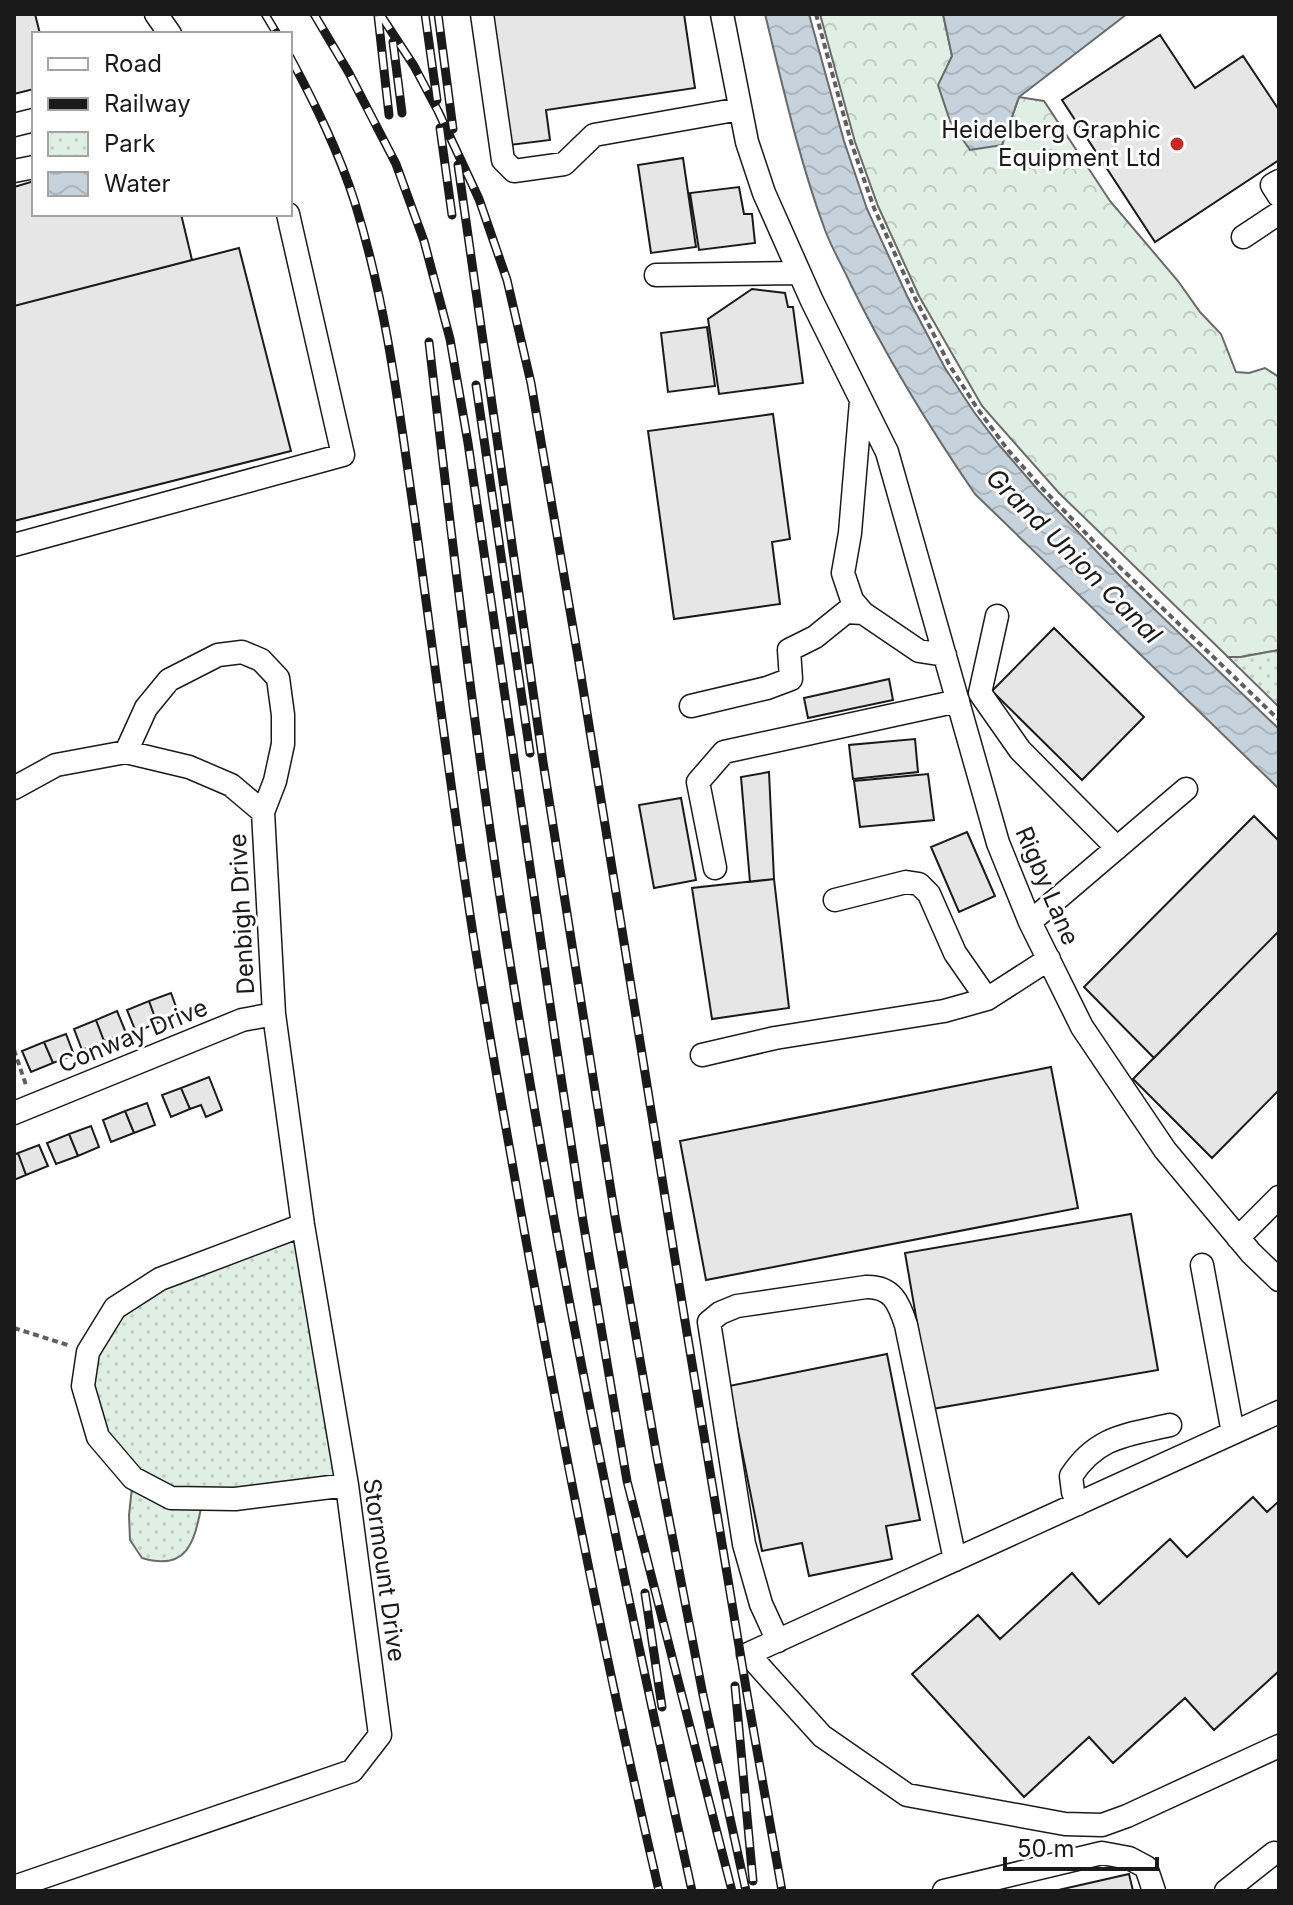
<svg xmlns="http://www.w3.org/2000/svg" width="1293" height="1905" font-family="Inter,sans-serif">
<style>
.forest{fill:url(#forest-crowns);stroke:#6a6a6a;stroke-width:2}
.park{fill:url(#park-dots);stroke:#6a6a6a;stroke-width:2}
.water{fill:url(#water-waves);stroke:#6a6a6a;stroke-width:2}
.building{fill:#e6e6e6;stroke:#1a1a1a;stroke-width:2}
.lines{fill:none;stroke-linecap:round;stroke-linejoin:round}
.minor-casing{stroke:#1a1a1a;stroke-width:25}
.path{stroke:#5f5f5f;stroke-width:4;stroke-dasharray:6 4;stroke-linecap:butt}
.minor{stroke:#fff;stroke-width:22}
.rail-casing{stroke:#1a1a1a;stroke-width:9}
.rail{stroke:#fff;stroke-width:6;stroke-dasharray:18;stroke-linecap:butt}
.poi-dot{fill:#c62828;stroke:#fff;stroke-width:3}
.labels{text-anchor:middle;stroke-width:6;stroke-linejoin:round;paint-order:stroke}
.poi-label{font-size:24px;fill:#1a1a1a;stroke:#fff;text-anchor:end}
.street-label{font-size:24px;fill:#1a1a1a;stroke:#fff}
.water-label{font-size:26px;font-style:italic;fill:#1a1a1a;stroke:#fff}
</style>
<defs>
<pattern id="forest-crowns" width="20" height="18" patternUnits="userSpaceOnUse" patternTransform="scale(2)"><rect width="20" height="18" fill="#e0efe3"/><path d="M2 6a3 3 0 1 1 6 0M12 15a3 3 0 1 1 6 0" fill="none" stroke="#c0ccc2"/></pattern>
<pattern id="park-dots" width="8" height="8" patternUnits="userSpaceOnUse" patternTransform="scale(2)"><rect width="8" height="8" fill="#e0efe3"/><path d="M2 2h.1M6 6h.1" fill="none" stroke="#c0ccc2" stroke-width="1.8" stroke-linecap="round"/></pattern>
<pattern id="water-waves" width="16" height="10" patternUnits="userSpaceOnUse" patternTransform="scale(2)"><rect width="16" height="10" fill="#c6d2dc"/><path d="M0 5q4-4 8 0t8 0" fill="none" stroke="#aab4bc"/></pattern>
</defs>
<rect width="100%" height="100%" fill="#fff"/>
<path class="forest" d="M820,14H943L952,56L1002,145L1019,97L1044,101L1110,201L1178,281L1200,312L1221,334L1236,372L1249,373L1265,368L1279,377V650L1241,657H1228L1059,493L982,406L919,296L878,206L855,142Z"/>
<path class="park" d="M1279,650V707L1228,657H1241Z
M303,1225L347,1485L203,1499C195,1535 192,1573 142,1558L130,1540L129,1515L133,1478L98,1437L88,1352L115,1308Z"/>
<path class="water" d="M765,14H809L844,141L867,209L908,298L945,368L974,412L1000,446L1038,490L1122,578L1279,729V789L975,494C929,427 887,358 851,285C843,267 832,249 825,230C799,160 783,87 765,14Z
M943,14H1127L1019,97L1002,145L970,150L950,121L938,85L952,56Z"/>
<path class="building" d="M14,14H35L40,34H34V89L14,94Z
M491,14H684L695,88L546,110L550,140L510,145Z
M1160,35L1195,88L1243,56L1279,110V160L1155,242L1062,100Z
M683,158L696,247L651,253L638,165Z
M34,181V214H181L192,260L14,306V187Z
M739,187L744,214H752L755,243L699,250L690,193Z
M239,248L291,451L14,521V306Z
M752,289L785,293L788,307H793L803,383L719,394L708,319Z
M707,327L715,386L668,392L661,333Z
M773,414L790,539L772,542L780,604L674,619L648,431Z
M1054,628L1144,717L1082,780L992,691Z
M889,679L893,700L808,718L804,698Z
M915,739L918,772L853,779L849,745Z
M769,772L774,879L750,882L741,777Z
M928,774L934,820L860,827L854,781Z
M681,798L696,880L654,888L639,805Z
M1254,816L1279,841V931L1154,1058L1084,987Z
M967,832L995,896L959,912L931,847Z
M774,879L789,1008L712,1019L692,888Z
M1279,931V1090L1212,1158L1133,1079Z
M171,993L179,1015L157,1023L149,1001Z
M149,1001L157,1023L136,1032L127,1010Z
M117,1011L126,1033L104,1041L96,1020Z
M96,1020L104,1041L82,1050L74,1029Z
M66,1034L74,1055L53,1063L44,1042Z
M44,1042L53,1063L31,1072L22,1051Z
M1051,1067L1078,1208L706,1280L680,1141Z
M209,1077L222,1110L206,1117L201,1105L190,1109L181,1088Z
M181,1088L190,1109L171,1117L162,1095Z
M147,1103L155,1125L134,1133L125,1111Z
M125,1111L134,1133L111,1142L103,1120Z
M91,1126L99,1147L78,1156L69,1134Z
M69,1134L78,1156L56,1164L47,1143Z
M39,1145L48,1166L26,1175L18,1153Z
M18,1153L26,1175L14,1180V1155Z
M1131,1214L1158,1370L932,1409L905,1253Z
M887,1354L920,1520L886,1526L892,1559L809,1576L802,1543L762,1551L729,1386Z
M1253,1497L1267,1512L1279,1501V1671L1214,1730L1185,1698L1113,1763L1089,1737L1024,1797L912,1674L978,1615L1000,1639L1072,1573L1099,1604L1170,1539L1187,1557Z
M1129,1874L1133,1891H1054Z"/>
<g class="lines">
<g class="minor-casing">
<path id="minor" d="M156,14L170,34
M482,14L503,160L514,171L564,164L594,135L740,109
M722,14L747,142L764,193L812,301L887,452L998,843L1030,922L1082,1027L1165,1150L1251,1253L1279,1280
M14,125L34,120
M14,171L34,167
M1279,181L1272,185L1279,196
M1243,237L1279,213
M656,275L799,273
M861,401L850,533L843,573L852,600L863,613
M14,545L343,455L288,214
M997,616L980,693L1020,750L1117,848
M691,706L767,688L791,679L789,650L815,637L846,612L863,613L919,651L945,655
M126,752L146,708L169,680L218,655L242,652L261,660L278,678L283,715V744L275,781L263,812
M14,788L56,765L126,752L189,767L231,785L263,812L274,1014L303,1225L347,1485L380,1735L352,1771L14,1887
M715,868L698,782L724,752L958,701
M835,900L906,882L919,884L929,894L955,953L987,999
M1030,922L1186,789
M702,1055L775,1038L944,1011L987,999L1049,959
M14,1113L242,1020L274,1014
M303,1225L160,1279L115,1308L88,1352L83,1386L98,1437L133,1478L171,1498L235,1499L347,1485
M1238,1238L1279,1197
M1202,1265L1233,1433
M1279,1412L748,1654L822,1736L907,1795L1065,1824L1102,1825L1127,1816L1279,1746
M1078,1504L1073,1492L1071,1476C1097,1436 1127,1435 1170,1425
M778,1641L761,1604L744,1544L709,1322L720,1313L737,1306L866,1287C892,1286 899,1303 906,1325L955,1560
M944,1891L1102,1853L1129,1858L1146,1867L1154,1891
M1226,1891L1274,1853"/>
</g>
<path class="path" d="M816,14L851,142L874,208L915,298L950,366L977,408L1008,450L1042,488L1105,553L1279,720
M14,1050L26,1085
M14,1328L71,1346"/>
<use href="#minor" class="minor"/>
<g class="rail-casing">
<path id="rail" d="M265,14L277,34
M314,14L349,73L396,164L424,241L450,339L468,443L555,1038L583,1221L627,1481L732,1891
M380,14L414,66L438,111L479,199L507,280L531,383L578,657L685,1321L747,1694L782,1891
M425,14L437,100
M438,14L453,129
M378,16L389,115
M393,42L402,113
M290,57C315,104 339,152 355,203C388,309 400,418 416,527C433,651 449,776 468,901C483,1003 502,1105 520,1207C561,1436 606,1664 659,1891
M440,128L452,215
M458,165L543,762L615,1216L657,1457L703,1695L746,1891
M429,342C456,577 484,813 524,1047C571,1330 630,1611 692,1891
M476,385L530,753
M645,1593L662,1707
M735,1686L753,1881"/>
</g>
<use href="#rail" class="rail"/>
</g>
<circle class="poi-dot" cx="1177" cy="144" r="8"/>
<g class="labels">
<g class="poi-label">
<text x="1161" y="138">Heidelberg Graphic<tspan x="1161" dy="28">Equipment Ltd</tspan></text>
</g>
<g class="street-label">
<text transform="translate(1047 886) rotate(67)" y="8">Rigby Lane</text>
<text transform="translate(242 914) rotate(-93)" y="8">Denbigh Drive</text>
<text transform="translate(133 1036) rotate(-22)" y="8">Conway Drive</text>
<text transform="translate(384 1570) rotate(82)" y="8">Stormount Drive</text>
</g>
<g class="water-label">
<text transform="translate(1074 556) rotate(45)" y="9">Grand Union Canal</text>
</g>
</g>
<rect width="1293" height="1905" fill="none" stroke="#1a1a1a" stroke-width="32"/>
<rect x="32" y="32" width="260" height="184" fill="#ffffff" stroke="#a3a3a3" stroke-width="2"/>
<rect x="48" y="58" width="40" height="12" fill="#ffffff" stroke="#a3a3a3" stroke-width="2"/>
<text x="104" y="72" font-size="24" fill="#1a1a1a">Road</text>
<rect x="48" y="98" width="40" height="12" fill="#1a1a1a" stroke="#a3a3a3" stroke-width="2"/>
<text x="104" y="112" font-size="24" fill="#1a1a1a">Railway</text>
<rect x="48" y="132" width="40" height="24" fill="url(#park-dots)" stroke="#a3a3a3" stroke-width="2"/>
<text x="104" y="152" font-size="24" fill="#1a1a1a">Park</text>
<rect x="48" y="172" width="40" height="24" fill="url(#water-waves)" stroke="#a3a3a3" stroke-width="2"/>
<text x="104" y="192" font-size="24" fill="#1a1a1a">Water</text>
<path d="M1005 1857v12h152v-12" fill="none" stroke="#1a1a1a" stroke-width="4"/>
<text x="1017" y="1857" font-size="24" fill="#1a1a1a" stroke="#ffffff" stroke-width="6" paint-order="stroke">50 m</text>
</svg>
